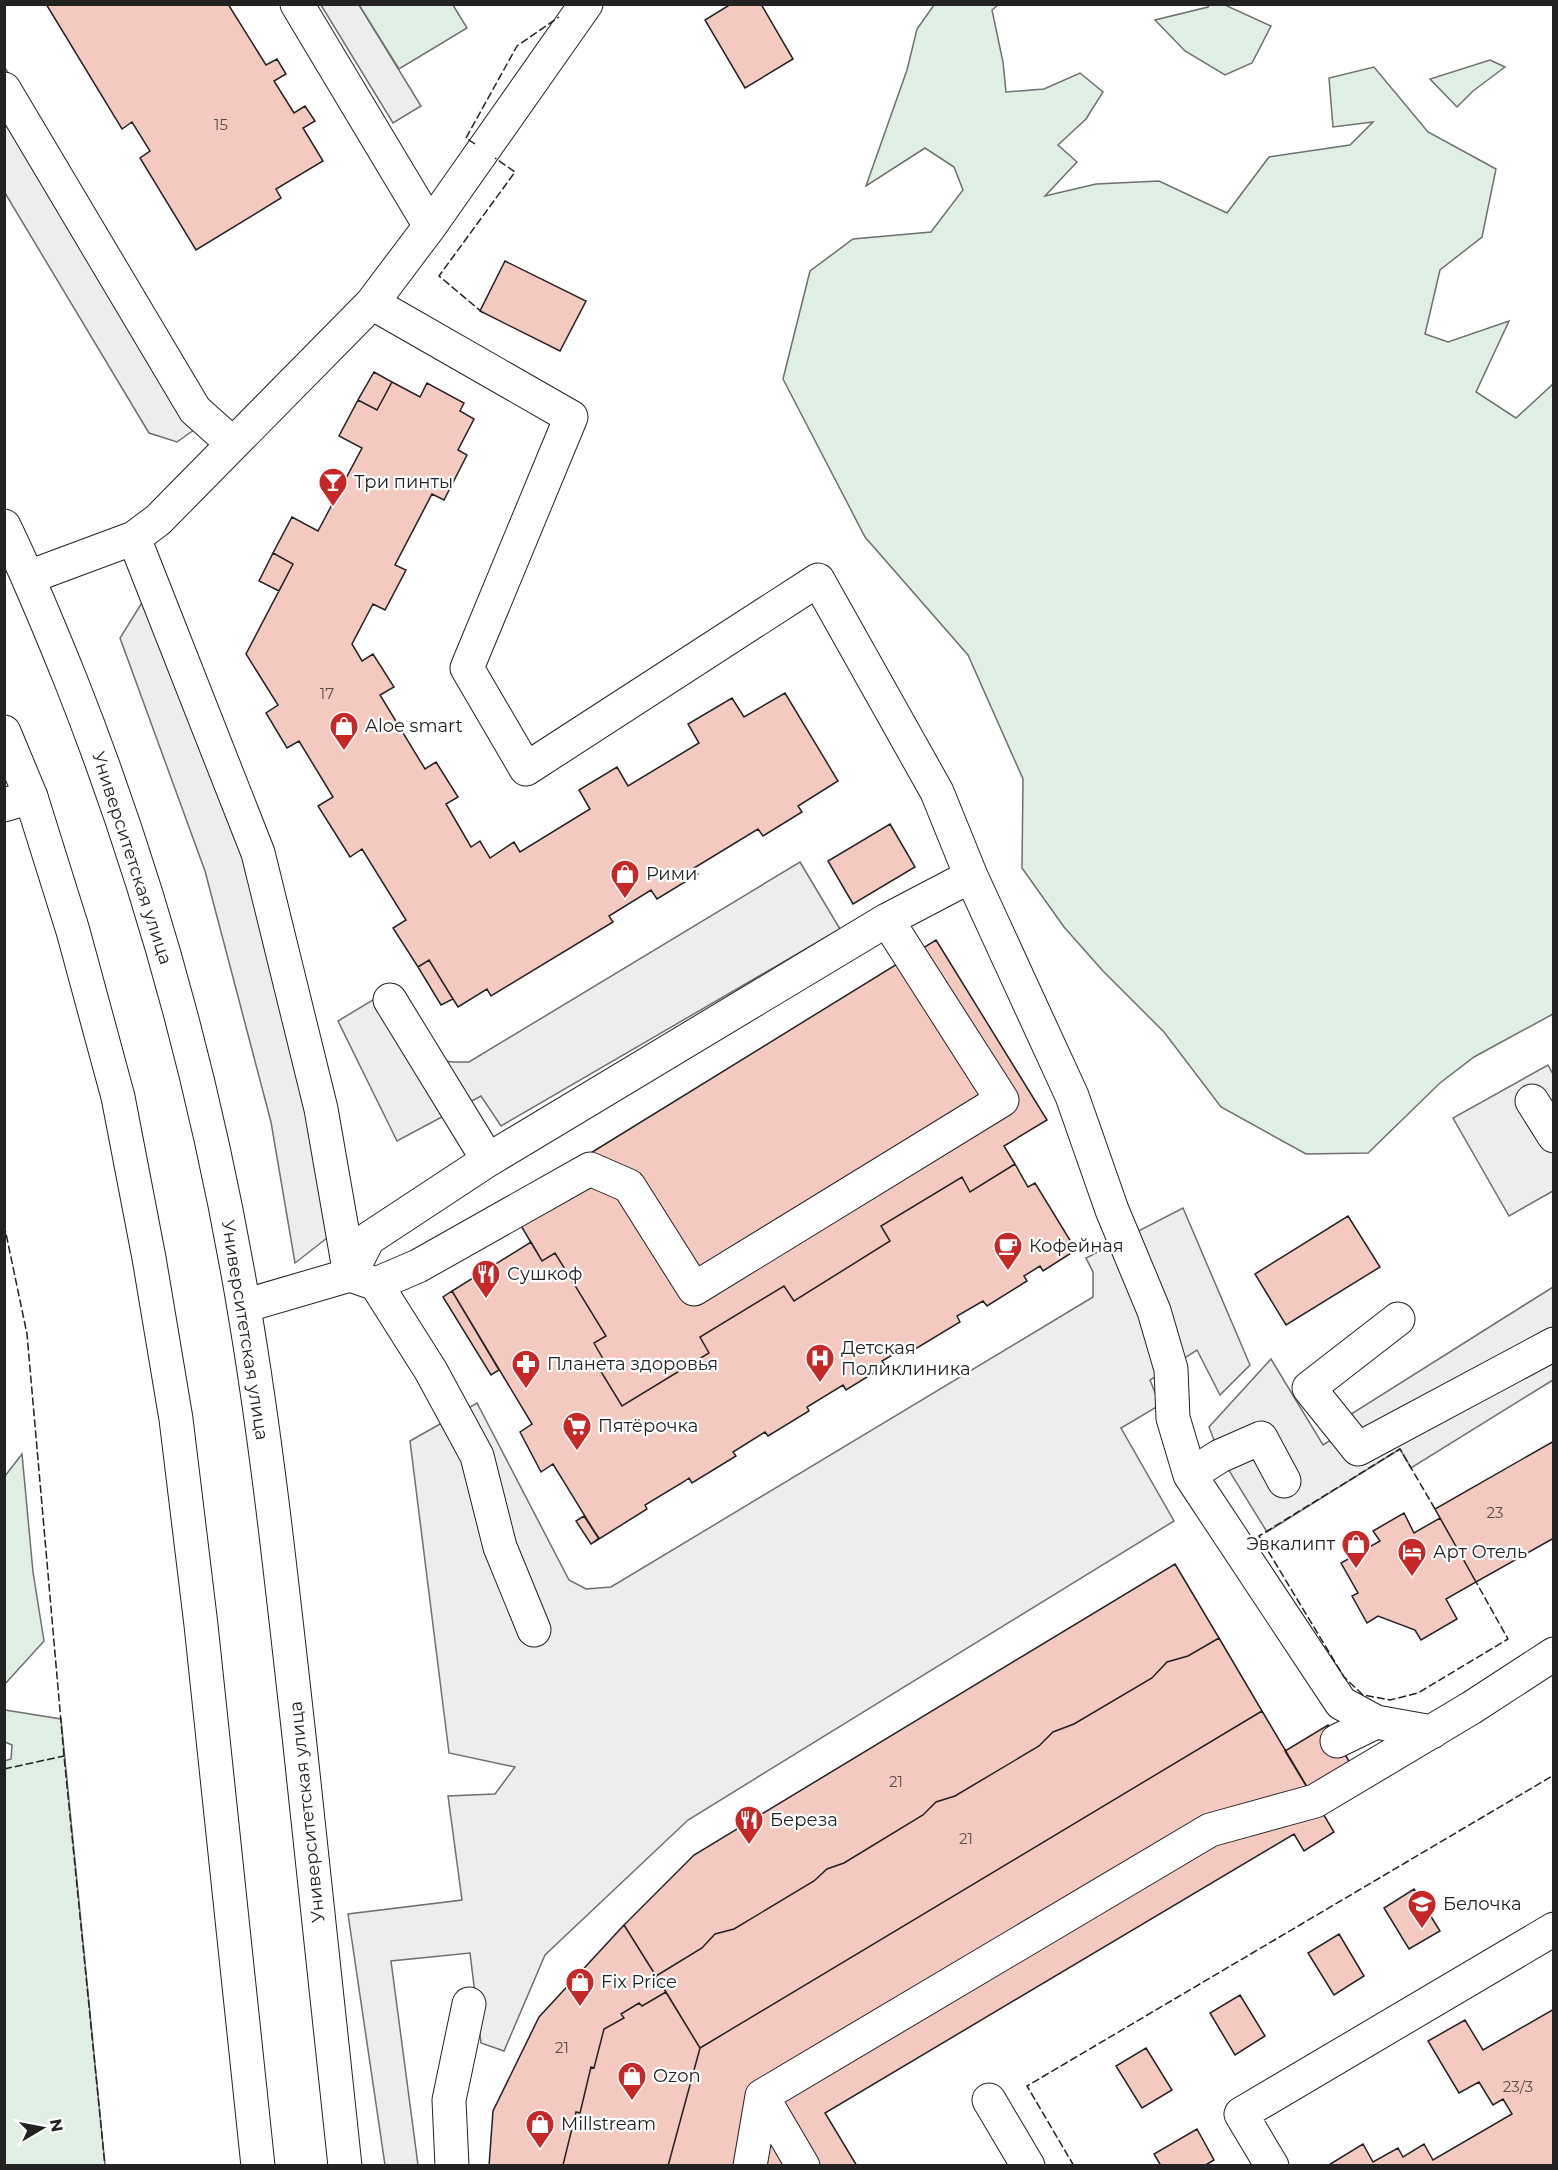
<svg xmlns="http://www.w3.org/2000/svg" width="1558" height="2170" font-family="Montserrat,sans-serif">
<style>
.green{fill:#e0efe3;stroke:#6f6f6f;stroke-width:1.5}
.parking{fill:#ededed;stroke:#6f6f6f;stroke-width:1.5}
.building{fill:#f3c9c0;stroke:#222;stroke-width:1.5}
.lines{fill:none;stroke-linecap:round;stroke-linejoin:round}
.minor-casing{stroke:#222;stroke-width:35}
.major-casing{stroke:#222;stroke-width:35}
.minor{stroke:#fff;stroke-width:33}
.major{stroke:#fff;stroke-width:33}
.fence{stroke:#222;stroke-width:1.5;stroke-dasharray:8 3;stroke-linecap:butt}
.labels{text-anchor:middle;stroke-width:4.5;stroke-linejoin:round;paint-order:stroke}
.number-label{font-size:15px;fill:#564c4a}
.poi-label{font-size:18px;fill:#222;stroke:#fff;text-anchor:start}
.street-label{font-size:18px;fill:#222;stroke:#fff}
</style>
<rect width="100%" height="100%" fill="#fff"/>
<path class="green" d="M359,5H453L467,28L399,69Z
M934,5H998L992,10L1003,62L1006,92L1044,89L1080,73L1103,92L1086,119L1058,145L1077,162L1045,196L1096,184L1159,181L1227,213L1269,157L1350,145L1373,122L1333,127L1329,78L1374,67L1428,132L1496,169L1482,237L1440,270L1425,334L1448,342L1509,321L1476,392L1516,418L1553,384V1014L1474,1057L1440,1083L1368,1153L1306,1154L1221,1107L1164,1032L1103,971L1064,927L1022,868L1023,779L968,655L865,537L783,379L810,271L853,239L931,232L963,190L954,167L925,148L866,186L907,70L917,29Z
M1209,5H1225L1271,26L1252,63L1225,75L1185,51L1155,20L1208,7Z
M1490,60L1505,67L1473,91L1457,107L1430,79Z
M22,1454L33,1572L44,1641L5,1684V1476Z
M5,1710L61,1719L105,2165H5L4,1761L11,1759L12,1745L5,1742Z"/>
<path class="parking" d="M321,5H359L421,106L393,123Z
M4,66L212,417L177,442L149,433L5,193Z
M161,572L354,1217L295,1263L271,1122L205,871L120,638Z
M800,862L840,929L501,1126L481,1096L397,1141L338,1021L391,989L435,1059L452,1062H469Z
M1548,1065L1554,1076L1553,1191L1509,1216L1453,1118Z
M1183,1208L1250,1365L1220,1395L1197,1350L1150,1380L1160,1405L1121,1428L1174,1521L688,1820L545,1955L504,2051L481,2043L470,1953L391,1961L418,2165H385L348,1914L462,1900L448,1796L495,1794L515,1767L449,1753L410,1441L477,1403L569,1580L586,1589L611,1587L1093,1297V1272L1086,1258Z
M1553,1287V1380L1411,1468L1400,1449L1267,1532L1220,1456L1209,1427L1271,1359L1323,1445L1353,1426L1348,1416Z"/>
<path class="building" d="M46,4H228L266,65L277,59L286,74L274,81L294,113L305,106L315,121L303,128L323,161L276,189L281,198L196,250L140,158L150,151L132,122L122,129Z
M731,4H761L793,59L745,88L705,20Z
M505,261L586,301L560,351L480,311Z
M374,372L392,382L377,410L358,400Z
M392,382L420,397L427,383L464,403L460,411L474,419L458,450L467,455L444,500L432,494L395,565L406,570L385,610L373,604L352,644L362,661L373,654L394,687L380,695L425,769L436,762L458,797L446,804L471,847L480,841L490,858L514,842L520,852L590,809L579,790L617,767L628,786L699,743L688,724L732,698L744,717L785,693L838,781L798,806L802,812L763,836L758,829L694,868L698,874L657,899L651,890L609,916L613,922L491,996L487,989L458,1007L429,960L418,967L393,928L406,920L362,849L350,857L318,806L333,797L299,741L287,748L266,713L278,705L246,654L293,564L273,553L292,517L318,531L362,448L339,436L358,400L377,410Z
M273,553L293,564L279,591L259,581Z
M890,824L915,867L853,904L828,861Z
M936,940L1047,1120L1004,1146L1015,1164L970,1192L962,1177L881,1226L890,1241L794,1301L784,1286L700,1337L709,1353L622,1406L600,1370L607,1366L594,1343L606,1336L555,1253L542,1261L508,1204Z
M429,960L453,999L441,1005L418,967Z
M1015,1164L1028,1187L1035,1183L1076,1250L1043,1271L1040,1266L1024,1276L1027,1281L987,1306L983,1301L957,1316L960,1322L907,1354L904,1348L882,1361L885,1366L846,1390L843,1385L807,1407L809,1411L768,1436L765,1432L733,1452L736,1456L692,1483L689,1478L685,1481L645,1505L647,1509L599,1539L553,1464L541,1472L520,1432L532,1424L452,1291L531,1242L542,1261L555,1253L606,1336L594,1343L607,1366L600,1370L622,1406L709,1353L700,1337L784,1286L794,1301L890,1241L881,1226L962,1177L970,1192Z
M1348,1216L1380,1267L1286,1325L1255,1274Z
M452,1291L499,1370L491,1375L443,1297Z
M1554,1441V1538L1476,1582L1435,1509Z
M1404,1513L1414,1533L1440,1518L1476,1582L1446,1599L1457,1619L1421,1640L1415,1630L1378,1616L1367,1623L1352,1596L1358,1593L1341,1563L1380,1541L1373,1531Z
M584,1516L599,1539L591,1544L576,1521Z
M584,1516L599,1538L591,1544L576,1521Z
M1175,1564L1219,1638L1188,1656L1167,1662L1152,1678L1074,1724L1053,1732L1039,1746L955,1796L936,1802L923,1815L844,1863L827,1869L814,1881L734,1929L715,1934L702,1948L656,1976L624,1925L694,1855Z
M1219,1638L1262,1711L700,2048L656,1976L702,1948L715,1934L734,1929L814,1881L827,1869L844,1863L923,1815L936,1802L955,1796L1039,1746L1053,1732L1074,1724L1152,1678L1167,1662L1188,1656Z
M1262,1711L1334,1832L1304,1851L1294,1834L825,2113L857,2166H668L700,2048Z
M1328,1725L1350,1763L1308,1789L1285,1751Z
M1414,1889L1440,1931L1409,1949L1384,1908Z
M624,1925L666,1992L642,2006L639,2003L621,2014L624,2018L604,2029L594,2068L591,2067L580,2113L576,2112L563,2165L565,2166H489L493,2111L539,2017Z
M1339,1934L1364,1976L1334,1995L1308,1953Z
M666,1992L700,2048L668,2166L563,2165L576,2112L580,2113L591,2067L594,2068L604,2029L624,2018L621,2014L639,2003L642,2006Z
M1240,1995L1265,2036L1235,2055L1210,2013Z
M1554,2009V2166H1327L1363,2144L1373,2162L1398,2148L1403,2157L1424,2144L1433,2160L1512,2114L1503,2099L1493,2105L1479,2082L1459,2093L1428,2041L1465,2020L1483,2050Z
M1146,2048L1172,2090L1142,2108L1116,2066Z
M1197,2129L1214,2160L1204,2166H1161L1154,2154Z"/>
<g class="lines">
<g class="minor-casing">
<path id="minor" d="M297,4L430,226
M4,89L195,410L232,443
M372,303L571,417L467,668L526,769L818,580L937,792L971,876L1072,1096L1112,1210L1154,1311L1171,1369L1173,1418L1190,1475L1341,1703L1376,1722L1432,1732
M134,538L258,853L321,1109L350,1275
M29,577L134,538L158,520L372,303L430,226L586,4
M4,805L31,797
M390,1000L488,1160
M1532,1101L1554,1136
M350,1275L368,1239L488,1160L887,920L971,876
M376,1284L418,1266L590,1169L629,1186L694,1289L1002,1100L887,920
M244,1306L350,1275L376,1284L431,1371L477,1456L500,1547L534,1630
M1398,1319L1309,1388L1358,1449L1554,1344
M1190,1475L1220,1456L1261,1438L1284,1481
M1337,1741L1376,1722
M762,2096L803,2166
M989,2100L1028,2166
M452,2166L449,2100L469,2004
M750,2166L762,2096L1210,1830L1315,1801L1471,1708L1554,1654
M1272,2166L1241,2114L1554,1929"/>
</g>
<g class="major-casing">
<path id="major" d="M4,526C29,577 50,629 71,681C151,883 208,1094 244,1308C268,1450 283,1594 299,1736C314,1879 330,2022 345,2166
M4,732L31,797L73,931L118,1097L149,1258L176,1419L201,1625L258,2166"/>
</g>
<use href="#minor" class="minor"/>
<use href="#major" class="major"/>
<path class="fence" d="M475,144L466,138L517,46L559,17
M483,313L439,276L515,172L495,158
M4,1224L27,1334L64,1756L105,2166
M1435,1509L1400,1449L1259,1536L1344,1677L1363,1695L1390,1700L1418,1693L1508,1639L1476,1582
M4,1769L64,1756
M1074,2166L1027,2086L1554,1775"/>
</g>
<defs>
<g id="bar-pin" transform="scale(1.5)"><path d="M0 17L-7.5 6A9.5 9.5 0 1 1 7.5 6Z" fill="#c62828" stroke="#fff"/><path d="M-6-5H6L.8 .8V4.5H3.5V6h-7V4.5H-.8V.8Z" fill="#fff"/></g>
<g id="shop-pin" transform="scale(1.5)"><path d="M0 17L-7.5 6A9.5 9.5 0 1 1 7.5 6Z" fill="#c62828" stroke="#fff"/><path d="M-5-2.5h2.3a2.7 3.5 0 0 1 5.4 0H5L5.5 6h-11ZM-1.5-2.5h3a1.5 2.3 0 0 0-3 0Z" fill="#fff"/></g>
<g id="cafe-pin" transform="scale(1.5)"><path d="M0 17L-7.5 6A9.5 9.5 0 1 1 7.5 6Z" fill="#c62828" stroke="#fff"/><path d="M-5.5-4.5H6V0H3Q3 3.5 0 3.5H-2.5Q-5.5 3.5-5.5 0ZM3-3.2v2h1.7v-2ZM-6 4.5H4V6H-6Z" fill="#fff"/></g>
<g id="restaurant-pin" transform="scale(1.5)"><path d="M0 17L-7.5 6A9.5 9.5 0 1 1 7.5 6Z" fill="#c62828" stroke="#fff"/><path d="M-5-6h1v4h1v-4h1v4h1v-4h1v5L-1.5 .5V6h-2V.5L-5-1ZM5-6V6H3V1.5H1.5Q1.5-4 5-6Z" fill="#fff"/></g>
<g id="hospital-pin" transform="scale(1.5)"><path d="M0 17L-7.5 6A9.5 9.5 0 1 1 7.5 6Z" fill="#c62828" stroke="#fff"/><path d="M-5-5h3v3.5h4V-5h3V5h-3V1.5h-4V5h-3Z" fill="#fff"/></g>
<g id="pharmacy-pin" transform="scale(1.5)"><path d="M0 17L-7.5 6A9.5 9.5 0 1 1 7.5 6Z" fill="#c62828" stroke="#fff"/><path d="M-2-6h4v4h4v4h-4v4h-4v-4h-4v-4h4Z" fill="#fff"/></g>
<g id="supermarket-pin" transform="scale(1.5)"><path d="M0 17L-7.5 6A9.5 9.5 0 1 1 7.5 6Z" fill="#c62828" stroke="#fff"/><path d="M-6-5.5h2.5l.6 2H6L4.5 2H-2.5L-4.4-4H-6ZM-1.5 3.2a1.3 1.3 0 1 0 .1 0ZM3 3.2a1.3 1.3 0 1 0 .1 0Z" fill="#fff"/></g>
<g id="hotel-pin" transform="scale(1.5)"><path d="M0 17L-7.5 6A9.5 9.5 0 1 1 7.5 6Z" fill="#c62828" stroke="#fff"/><path d="M-6-4.5h1.5V1H6V5H4.5V3h-9V5H-6ZM-4 0a1.8 1.8 0 1 1 3.6 0ZM.5 0V-2.5h3Q6-2.5 6 0Z" fill="#fff"/></g>
<g id="school-pin" transform="scale(1.5)"><path d="M0 17L-7.5 6A9.5 9.5 0 1 1 7.5 6Z" fill="#c62828" stroke="#fff"/><path d="M0-5L7-2L0 1L-7-2ZM-4 1L0 2.5L4 1V4Q0 6-4 4Z" fill="#fff"/></g>
</defs>
<g fill-rule="evenodd">
<use href="#bar-pin" x="333" y="482"/>
<use href="#shop-pin" x="344" y="726"/>
<use href="#shop-pin" x="625" y="874"/>
<use href="#cafe-pin" x="1008" y="1246"/>
<use href="#restaurant-pin" x="486" y="1274"/>
<use href="#hospital-pin" x="820" y="1358"/>
<use href="#pharmacy-pin" x="526" y="1364"/>
<use href="#supermarket-pin" x="577" y="1426"/>
<use href="#shop-pin" x="1356" y="1544"/>
<use href="#hotel-pin" x="1412" y="1552"/>
<use href="#restaurant-pin" x="749" y="1820"/>
<use href="#school-pin" x="1422" y="1904"/>
<use href="#shop-pin" x="580" y="1982"/>
<use href="#shop-pin" x="632" y="2076"/>
<use href="#shop-pin" x="540" y="2124"/>
</g>
<g class="labels">
<g class="number-label">
<text x="221" y="130">15</text>
<text x="327" y="699">17</text>
<text x="1495" y="1518">23</text>
<text x="896" y="1787">21</text>
<text x="966" y="1844">21</text>
<text x="562" y="2053">21</text>
<text x="1518" y="2092">23/3</text>
</g>
<g class="poi-label">
<text x="354" y="488">Три пинты</text>
<text x="365" y="732">Aloe smart</text>
<text x="646" y="880">Рими</text>
<text x="1029" y="1252">Кофейная</text>
<text x="507" y="1280">Сушкоф</text>
<text x="841" y="1354">Детская<tspan x="841" dy="21">Поликлиника</tspan></text>
<text x="547" y="1370">Планета здоровья</text>
<text x="598" y="1432">Пятёрочка</text>
<text x="1335" y="1550" text-anchor="end">Эвкалипт</text>
<text x="1433" y="1558">Арт Отель</text>
<text x="770" y="1826">Береза</text>
<text x="1443" y="1910">Белочка</text>
<text x="601" y="1988">Fix Price</text>
<text x="653" y="2082">Ozon</text>
<text x="561" y="2130">Millstream</text>
</g>
<g class="street-label">
<text transform="translate(132 858) rotate(72)" y="6">Университетская улица</text>
<text transform="translate(245 1330) rotate(81)" y="6">Университетская улица</text>
<text transform="translate(307 1812) rotate(-96)" y="6">Университетская улица</text>
</g>
</g>
<rect width="1558" height="2170" fill="none" stroke="#222222" stroke-width="12"/>
<g transform="translate(42 2128) rotate(80)" stroke="#ffffff" stroke-width="4.5" paint-order="stroke">
<path d="M0-4.5L10 22L0 15L-10 22Z" fill="#222222"/>
<text y="-9" font-size="16" font-weight="bold" text-anchor="middle" fill="#222222">N</text>
</g>
</svg>
